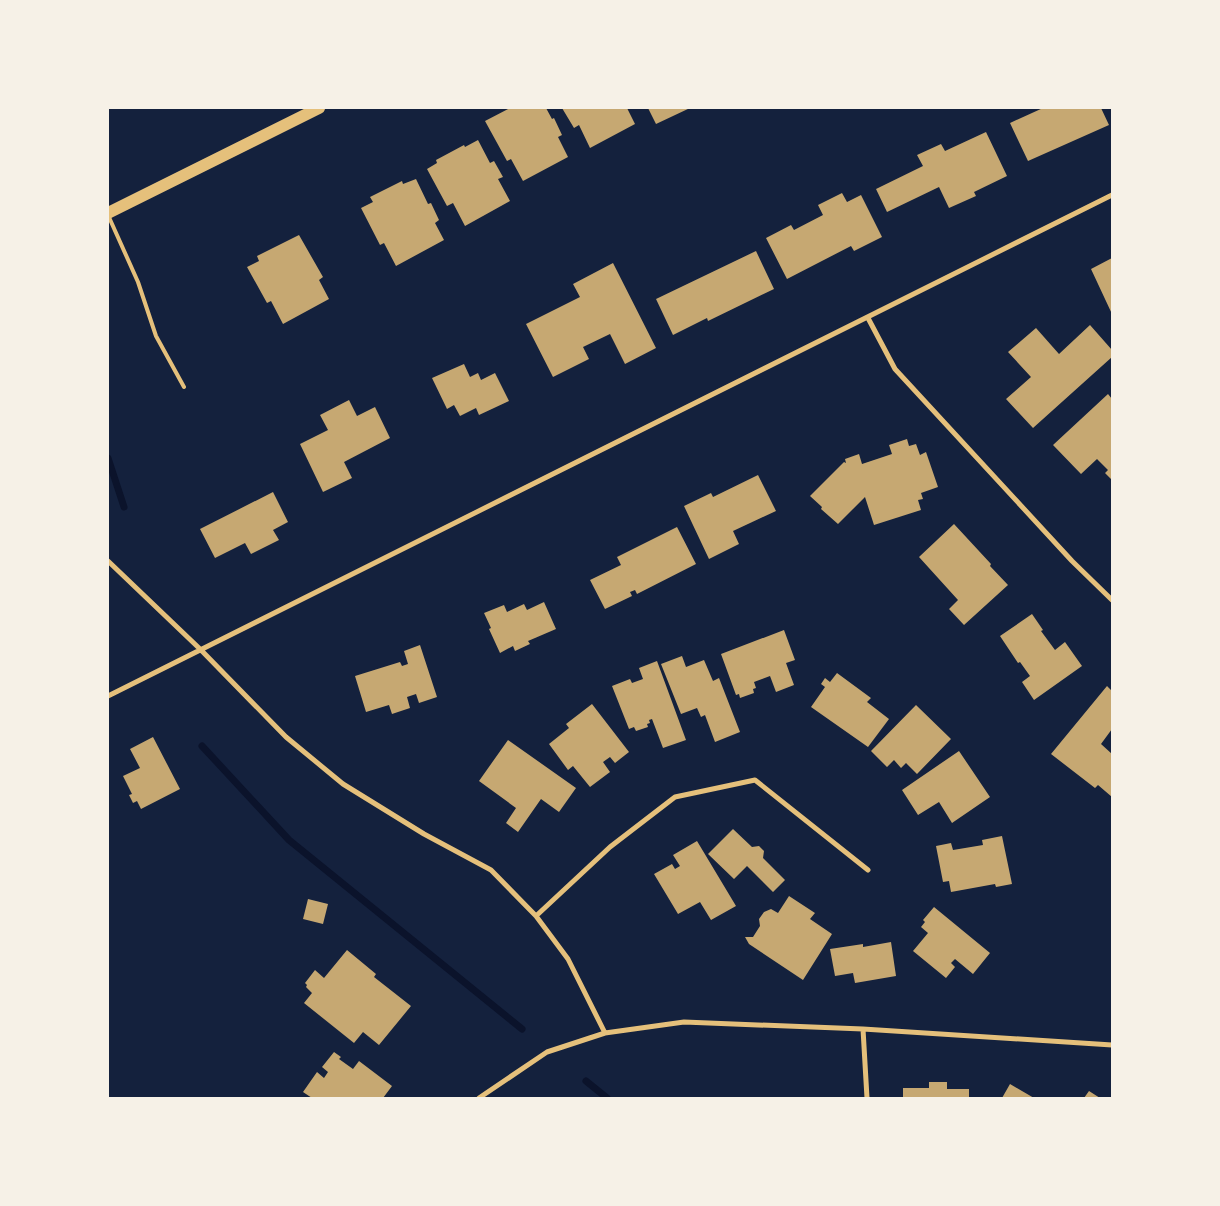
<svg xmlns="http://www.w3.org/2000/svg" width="1220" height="1206" font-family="Literata,serif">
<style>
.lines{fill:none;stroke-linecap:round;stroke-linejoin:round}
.stream{stroke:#0b132b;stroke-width:7}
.building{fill:#c6a872}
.service{stroke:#e5c07b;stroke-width:4}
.minor{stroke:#e5c07b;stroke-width:5}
.primary{stroke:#e5c07b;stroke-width:12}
</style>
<rect width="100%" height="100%" fill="#14213d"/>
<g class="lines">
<path class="stream" d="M108,458L124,507
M202,746L289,840L522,1029
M586,1081L607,1098"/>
</g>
<path class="building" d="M510,108H546L552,119L554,118L562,135L558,137L568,157L523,181L511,159L507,161L485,121Z
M562,108H627L635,124L590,148L579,125L574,128Z
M648,108H690L656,124Z
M1043,108H1101L1109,125L1028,161L1010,123Z
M986,132L1007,176L974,192L976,196L949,208L939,187L887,212L876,189L923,166L917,155L941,144L945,151Z
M478,140L490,163L494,161L503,177L498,179L510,201L465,226L453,203L447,206L427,169L437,163L436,160L464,145L465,147Z
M416,179L428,204L431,203L439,220L435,223L444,240L396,266L384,243L380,245L361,208L373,202L370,197L402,181L403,184Z
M842,193L847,202L861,195L882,237L854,251L851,246L787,279L766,238L791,225L794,230L823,215L818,205Z
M299,235L323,277L319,280L329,299L283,324L271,301L267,303L247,267L259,261L257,256Z
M756,251L774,289L708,321L707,318L673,335L656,299Z
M1112,258V314L1091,269Z
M613,263L656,348L625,364L610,334L583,347L589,359L553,377L526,324L580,297L573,284Z
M1090,325L1112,350V357L1033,428L1006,399L1031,377L1008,352L1036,328L1059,354Z
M464,364L470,377L478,373L481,380L495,373L509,401L479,415L476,408L460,416L454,405L447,409L432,378Z
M1108,394L1112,399V480L1105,473L1108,470L1097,459L1081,474L1053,445Z
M349,400L357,416L375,407L390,438L344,462L352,478L323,492L300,444L328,430L320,415Z
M907,439L909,446L916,444L920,455L926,452L938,487L921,493L923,499L918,500L921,510L874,525L865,497L838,524L821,509L822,507L810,496L844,462L846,463L845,459L859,454L862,464L892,454L889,445Z
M758,475L776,511L733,531L739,544L709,559L684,506L711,493L713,497Z
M273,492L288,522L273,530L279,540L251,554L245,543L215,558L200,529Z
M954,524L991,564L990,566L1008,585L964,625L949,609L958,600L919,557Z
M677,527L696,564L637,594L635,590L630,592L632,596L605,609L590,580L621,565L617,557Z
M544,602L556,629L528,641L530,644L515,651L513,646L500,653L489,629L491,628L484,613L504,605L507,612L524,604L527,610Z
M1032,614L1043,630L1041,631L1055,650L1065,642L1082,666L1034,700L1022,682L1030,676L1020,662L1018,663L1000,636Z
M784,630L795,660L786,663L794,685L776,692L770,676L754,682L756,688L753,689L754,693L740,698L739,694L736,695L721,654Z
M420,645L437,697L419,703L416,694L407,697L410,708L392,714L389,705L366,712L355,676L400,662L402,666L408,664L404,651Z
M682,656L686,667L704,660L713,681L719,678L740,732L715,742L705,715L701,717L697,708L681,714L661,664Z
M657,661L686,740L663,748L652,719L649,720L650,723L647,724L648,727L636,731L634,727L629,729L612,686L630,679L632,683L643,679L639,668Z
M837,673L871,698L867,702L889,719L868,747L811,707L825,687L821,684L825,678L830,682Z
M1107,686L1112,691V729L1101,744L1112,754V797L1098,785L1095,788L1051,754Z
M592,704L629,752L615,763L610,757L603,762L610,772L590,787L573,766L568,770L549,744L569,728L566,724Z
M916,705L951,739L917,774L906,763L901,768L894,760L887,767L871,751Z
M153,737L180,789L141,809L137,801L133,803L129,795L132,794L123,776L140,768L130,749Z
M508,740L576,788L559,812L541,799L518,832L506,823L516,808L479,781Z
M959,751L990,797L952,823L939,802L918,815L902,790Z
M733,829L752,847L759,846L764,851L763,858L785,880L773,892L747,866L734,879L708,854Z
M1002,836L1012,884L996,887L995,884L951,892L949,881L943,882L936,846L951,843L953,850L983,845L982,840Z
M697,841L736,906L711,920L700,902L678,914L654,874L672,864L675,869L680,866L673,855Z
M789,896L815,913L810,919L832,934L803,980L749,944L745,937H753L760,926L759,919L764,912L771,909L778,913Z
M308,899L328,904L323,924L303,919Z
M934,907L990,953L973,974L955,959L951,963L955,967L946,978L913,951L928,933L921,927L925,922L923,920Z
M891,942L896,976L855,983L853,973L835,976L830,949L863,944V947Z
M347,950L376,974L374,977L411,1006L379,1045L363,1032L354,1043L304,1003L312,993L306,987L307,985L305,983L315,970L324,978Z
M334,1052L341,1057L339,1059L353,1069L359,1061L392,1086L383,1098H312L303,1092L317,1072L324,1078L328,1072L322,1067Z
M929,1082H947V1089H969V1098H903V1088H929Z
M1010,1084L1034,1098H1002Z
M1089,1091L1100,1098H1084Z"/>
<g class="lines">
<path class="service" d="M108,215L138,282L156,336L184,387"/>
<path class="minor" d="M868,318L895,369L1072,561L1112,600
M108,561L200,649L286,737L343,784L424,834L491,870L536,916L568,959L605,1033
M108,696L1112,195
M536,916L610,847L675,797L755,780L868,870
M863,1029L867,1098
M479,1098L547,1052L605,1033L684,1022L863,1029L1112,1045"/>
<path class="primary" d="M108,213L319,108"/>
</g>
<rect width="1220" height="1206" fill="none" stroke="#f6f1e7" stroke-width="218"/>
</svg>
